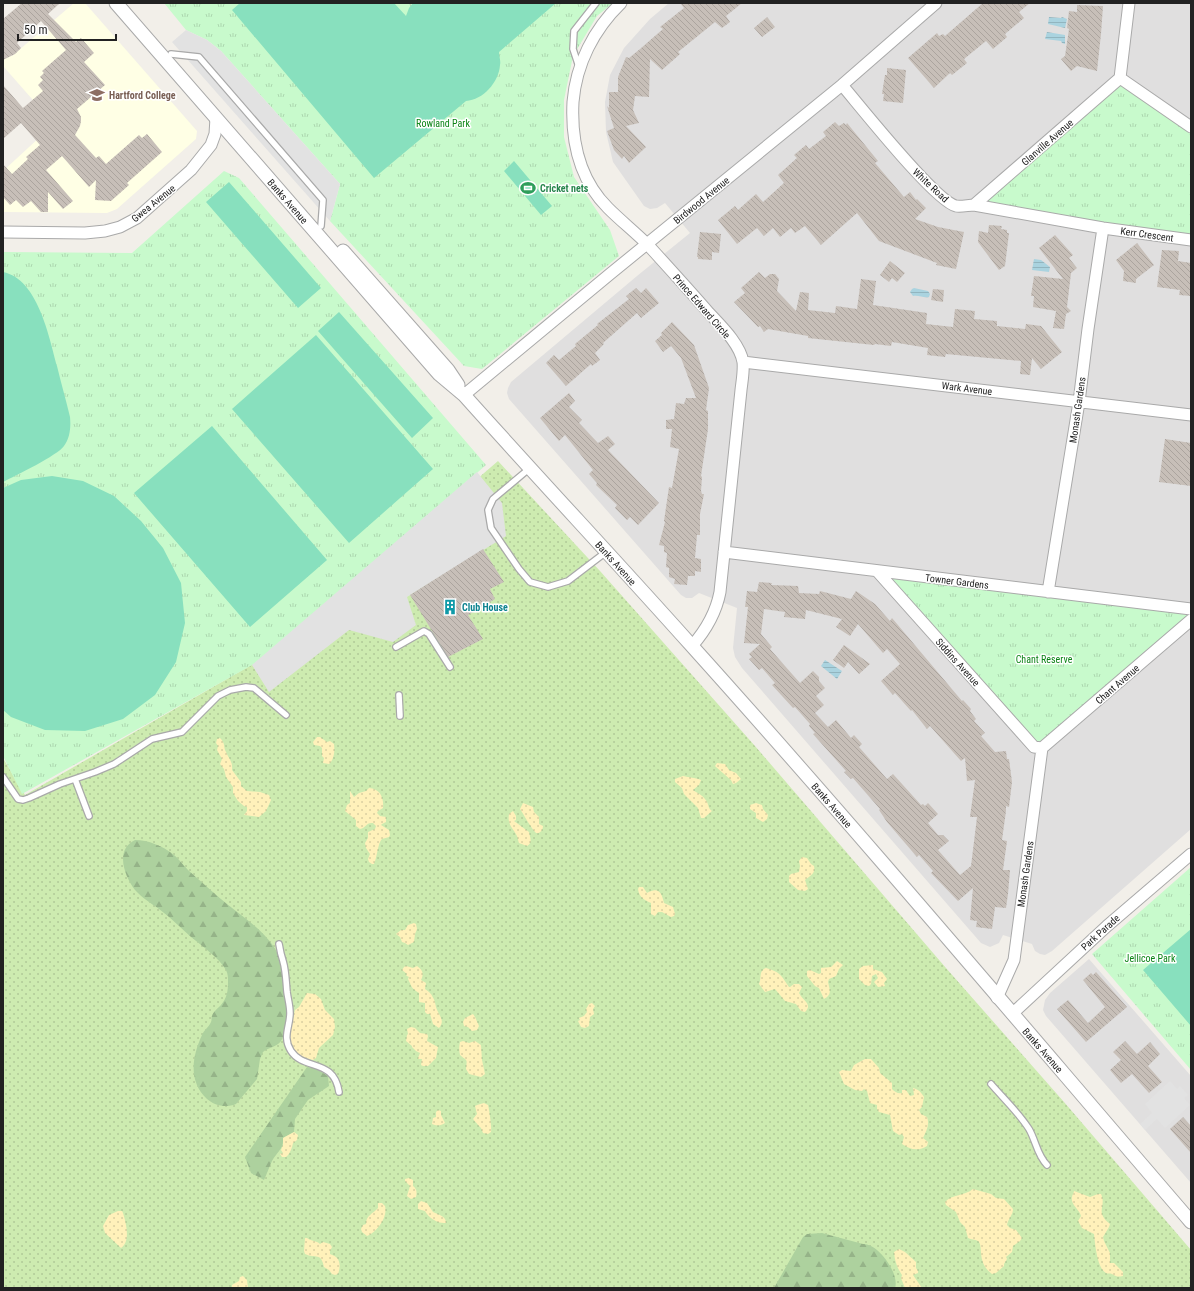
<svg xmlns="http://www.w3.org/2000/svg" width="1194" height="1291" font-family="'Roboto Condensed',sans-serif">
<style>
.residential{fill:#e0dfdf}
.education{fill:#ffffe5}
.grass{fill:url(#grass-dots)}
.forest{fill:url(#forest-firs)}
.sand{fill:url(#sand-dots)}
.park{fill:url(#park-tufts)}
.pitch{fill:#88e0be}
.parking{fill:#e2e2e2}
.water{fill:url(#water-rules)}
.building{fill:url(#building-back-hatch);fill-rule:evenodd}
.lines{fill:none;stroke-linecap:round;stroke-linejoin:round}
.service-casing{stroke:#a9a9a9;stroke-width:8}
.minor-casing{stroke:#a9a9a9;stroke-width:13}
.tertiary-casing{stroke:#a9a9a9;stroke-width:15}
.service{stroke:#fff;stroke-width:5.5}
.minor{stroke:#fff;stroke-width:11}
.tertiary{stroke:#fff;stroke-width:13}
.labels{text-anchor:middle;stroke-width:3;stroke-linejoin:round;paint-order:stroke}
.education-label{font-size:10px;font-weight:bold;fill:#785e54;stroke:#fff;text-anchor:start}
.park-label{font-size:10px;fill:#0c8416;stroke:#fff}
.street-label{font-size:10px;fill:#222;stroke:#fff}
.leisure-label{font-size:10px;font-weight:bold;fill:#27864d;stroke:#fff;text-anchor:start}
.culture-label{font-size:10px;font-weight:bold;fill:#0d838f;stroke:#fff;text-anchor:start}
</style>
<defs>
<pattern id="grass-dots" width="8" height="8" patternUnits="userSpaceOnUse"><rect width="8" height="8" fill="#cdebb0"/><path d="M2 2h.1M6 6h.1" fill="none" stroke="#b0c997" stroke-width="1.8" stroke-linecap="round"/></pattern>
<pattern id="forest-firs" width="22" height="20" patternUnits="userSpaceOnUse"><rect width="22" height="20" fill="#add19e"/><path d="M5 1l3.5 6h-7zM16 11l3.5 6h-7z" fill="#95b388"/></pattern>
<pattern id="sand-dots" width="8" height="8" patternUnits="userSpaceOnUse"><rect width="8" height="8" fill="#fff1ba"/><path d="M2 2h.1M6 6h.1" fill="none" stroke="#dacea0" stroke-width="1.8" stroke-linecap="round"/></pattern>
<pattern id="park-tufts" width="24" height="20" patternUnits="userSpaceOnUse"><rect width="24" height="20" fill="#c8facc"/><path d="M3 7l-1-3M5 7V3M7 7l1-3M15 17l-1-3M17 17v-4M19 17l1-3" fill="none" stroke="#acd6af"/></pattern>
<pattern id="water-rules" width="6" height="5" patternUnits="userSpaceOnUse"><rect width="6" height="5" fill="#aad3df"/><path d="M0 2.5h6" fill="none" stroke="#92b5bf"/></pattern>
<pattern id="building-back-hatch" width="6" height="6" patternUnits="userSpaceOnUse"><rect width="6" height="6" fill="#c7bfb8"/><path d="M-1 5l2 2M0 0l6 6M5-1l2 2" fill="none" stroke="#aba49e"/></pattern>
</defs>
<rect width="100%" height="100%" fill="#f2efe9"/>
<path class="residential" d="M669,3H1191V829L1052,951L1045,955L1040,954L1035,951L1032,944L1003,935L999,943L990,947L981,943L742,668L735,657L733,648L737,608L699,593L692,598H686L681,595L509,399L507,393L508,388L511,382L637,276L690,233L665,203L657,208L650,209L644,206L613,162L606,132L605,102L610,75L624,48L650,19Z
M1089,959L1191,1076V1183L1046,1016L1043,1010L1045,1000L1050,993Z"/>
<path class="education" d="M74,3H85L197,131L196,139L117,209L107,213L3,212V171L54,124L3,66V20L12,56Z"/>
<path class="grass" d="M498,461L600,571L755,746L946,968L1064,1102L1191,1250V1288H3V758L25,795L281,648Z"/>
<path class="forest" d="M135,840C148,840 163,846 174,855C179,859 183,865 188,870C197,878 206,886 215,894C235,912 259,925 274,947C285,962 292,1025 281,1041C277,1047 269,1047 263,1052L260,1059L257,1079L236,1104C226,1108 215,1106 207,1099C188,1081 192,1057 202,1035C204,1030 209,1027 211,1022C212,1020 211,1018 212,1016C213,1012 218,1008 221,1005C227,998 228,991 228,982C228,978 228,974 226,970C220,959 201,945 191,937C181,928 170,917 159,909C151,903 142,898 135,890C125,877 114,850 135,840Z
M307,1067L315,1068L328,1076L329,1086L308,1100L295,1119L294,1132L283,1138C284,1149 277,1152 272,1161C269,1167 267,1174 264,1180L251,1173L245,1157Z
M822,1233L863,1244C878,1243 900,1274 895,1288H774L803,1237L807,1234Z"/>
<path class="sand" d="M317,737H320L327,742L330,741L334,744C335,751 334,760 329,764L323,763L324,758L322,756V748L320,746L314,745L313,742Z
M220,738C226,744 223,747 226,752C229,759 233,762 232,770L241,782V786L247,791L260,792L269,795L271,800L266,811L259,817L244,815L247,811V807L244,806L238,801L233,793V787L226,777L224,769L220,764L222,759L217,750L218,746L216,743L217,739Z
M717,763L725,764L729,770L736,773L741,779L736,783L733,784L731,780L716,767L715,766Z
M683,776C690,778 694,777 701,780L699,785L693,790C699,794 704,796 707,802C709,806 708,808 712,811L704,818H701L698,808L684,794L682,788L675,782V779Z
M369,788C380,789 384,797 383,808L378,811L377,813L380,816L386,817V822L382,824L381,825L389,830L390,835L389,837C387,838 384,838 382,839C378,842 377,858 374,864H372L369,862L368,859L370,854L366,848L365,843L368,838V832L375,829L376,826L373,823C366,822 366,828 360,829L356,826V820L345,811L347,805L350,803V791L354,797L359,793L366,791Z
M523,803L533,807L534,812L539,817V824L543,826C543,830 540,834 536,833C531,828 524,815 520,809Z
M756,803L762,805L763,809L768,815L767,819L763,822L756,818V813L750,809V805Z
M513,811L516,816V820L514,821L529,832C530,837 533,843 527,846L519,843C518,841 518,838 517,836C513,828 507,825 509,814Z
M802,857L807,858L811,864L814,866C816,874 809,876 805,880L808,889L805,891L798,890L789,882V876L791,874L799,872L800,866L799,861Z
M639,887H643L647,893C659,886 662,894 664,903L673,907L675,914L674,916L671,917L662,912H658L655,916L651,914V903C645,900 639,898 638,889Z
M414,923L416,924L417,929L415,934L414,942L408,945L405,943L402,942L400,937L396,934L401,930H405L408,925Z
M837,961L843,965L839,969L836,976L829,979L828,982C830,990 832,995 824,999L819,988L815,986L807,976V971L810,970L819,974L821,973V968L831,967Z
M873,965V969L882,972L887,979L884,983L885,986L878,987L874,982L878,978L876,974L872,976L871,984L869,986L865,985L859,979V969L863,966Z
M406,966L413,968L417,966C423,970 424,974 421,980L426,983L425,989C432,993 435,1000 436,1007C438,1015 446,1020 439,1028L433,1024L430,1014H427L425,1012V1003L419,1002V993C411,988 412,987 408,979L409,977L407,976L406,975L407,974L402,970L404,967Z
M766,968C780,972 781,975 789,987H790L794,984H799L802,987L799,993C803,1001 813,1004 805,1012L801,1011L796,1004L785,1001L775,989L765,992L759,984C762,978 758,971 766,968Z
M307,993L315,994L321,999L325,1010L334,1019L335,1027L333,1035L319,1048L316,1058L313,1060L301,1057L295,1052L290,1044L289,1036L295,1010L299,1007Z
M592,1003L595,1006L593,1009L594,1014L590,1017L589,1026L585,1028L581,1027L578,1021L580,1020L579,1018L584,1016L587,1012L586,1009L589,1004Z
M473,1014L475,1017L479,1026L477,1030L472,1031L468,1027L464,1026L463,1022L465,1018Z
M411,1027L415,1028L420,1033L427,1034L428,1036L427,1041L438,1047L436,1058L428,1066H423L421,1065L422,1059H418V1058L420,1053L416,1051L412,1047V1046L406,1041L407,1035L408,1034L407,1029Z
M463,1041L469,1043L475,1041L481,1045L482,1060L485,1074L481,1077L469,1074L466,1069C467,1058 468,1062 460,1055C459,1051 459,1046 460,1042Z
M865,1059H871L879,1068L880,1073L892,1083V1089C895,1092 898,1094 902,1093V1090H906L910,1096L914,1095L913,1088C918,1089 921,1092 924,1097L922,1107L919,1110L921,1114L927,1117C930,1125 926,1131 923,1138L928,1142L927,1146C918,1152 909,1149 902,1144L904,1137L902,1134L899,1135L893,1131L890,1115L879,1112L877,1109V1105L870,1103L867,1091L864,1089L862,1091L855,1090L844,1084L839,1072L842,1070L851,1071L854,1065Z
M484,1103L488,1105C489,1108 492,1128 491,1132L488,1134L483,1133L481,1128L479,1126L473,1119L477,1114L475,1106L477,1105Z
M438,1110L441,1111V1115L445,1123C441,1126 436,1126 432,1124L433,1118L436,1117V1112Z
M294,1132L298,1135L297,1140L293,1143C292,1148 290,1154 286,1157H282L280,1154L283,1153L281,1150L283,1145V1138Z
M409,1178L413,1180V1186C417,1189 417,1193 416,1197L411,1199L407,1196L410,1186L405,1181V1179Z
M973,1189L991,1194L996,1198L1004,1199L1013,1209C1013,1215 1008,1219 1007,1225L1010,1228L1016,1230L1022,1238L1020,1241L1013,1246L1012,1252L1006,1257L1007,1259L1004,1264V1266L996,1273L992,1274C976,1262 984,1246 978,1241C975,1239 971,1240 968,1238L965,1227L960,1222L956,1212L946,1205L945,1202C952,1194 965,1196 973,1189Z
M1074,1191L1090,1197L1098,1194H1101C1107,1207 1094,1211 1110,1224L1109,1227L1103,1237L1104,1241L1110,1253V1263H1114L1123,1272V1276C1118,1277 1117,1277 1112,1274C1110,1273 1108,1274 1106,1273C1097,1268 1095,1243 1094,1234L1082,1228L1078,1221L1081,1216C1080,1210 1070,1204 1072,1197C1072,1195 1074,1193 1074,1191Z
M421,1201L427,1203L433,1212C439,1215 446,1216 446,1223C438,1224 429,1218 425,1211L418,1209V1204Z
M378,1203H382L385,1206C388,1217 377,1232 367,1236L362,1232L361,1229L363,1225L366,1224C366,1215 373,1214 378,1208Z
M118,1211H122L123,1213C126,1223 131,1241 121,1248L105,1233L103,1226L109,1215Z
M305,1238H307C312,1242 316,1240 320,1244L323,1242L330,1244L332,1247L330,1251V1254C332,1255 335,1256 336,1257C341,1261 340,1269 338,1274L335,1275L332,1274L329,1270L324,1267C321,1252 316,1259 305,1254L304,1251Z
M899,1249L905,1252L916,1262V1268L918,1271V1273L913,1275L922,1288H905L901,1278L902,1275C897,1267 895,1262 894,1252Z
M243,1276L247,1280L248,1288H232V1285L239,1281L240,1277Z"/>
<path class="park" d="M164,3H613L597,16L573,56L564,100V137L574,177L610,230L619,256L482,369L464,366L330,221L340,184L221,51L207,40L186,30Z
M1120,78L1191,127V240L974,205Z
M224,171L239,178L486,465L280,645L252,665L22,794L3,756V252L132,253Z
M877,571L1191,609V620L1034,747Z
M1191,867V1070L1092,954Z"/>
<path class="pitch" d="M240,3H394L406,16L409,8L413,3H556L499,52C499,56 501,61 500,65C499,82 483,100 466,101L374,178L232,10Z
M514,161L552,206L541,215L504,171Z
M229,182L321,288L298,308L206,202Z
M3,272C38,279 49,337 57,366C61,383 66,400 70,417C71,427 70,438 64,446C58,455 15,476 3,482Z
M339,312L433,418L412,438L318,331Z
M316,335L433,469L349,543L232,409Z
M212,426L327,560L250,627L134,493Z
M52,476L83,481L114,496L141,521L163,548L181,583L185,623L176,662L155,695L123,719L85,731L45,730L11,717L3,710V488L21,480Z
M1191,929V1026L1143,970Z"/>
<path class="parking" d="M186,30L207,40L221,51L340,184L330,221L172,42Z
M477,472L502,503L506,536L407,597L416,625L393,642L349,630L269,692L252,665Z
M1170,1081L1177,1089L1180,1086L1188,1095L1184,1098L1190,1105L1165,1128L1157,1119L1145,1130L1140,1124L1152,1113L1145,1104Z"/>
<path class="water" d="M1049,17L1061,18L1062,17L1067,19L1065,28L1048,24Z
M1047,32L1065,35V44L1062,43L1061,41L1045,39Z
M1034,259L1041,260L1050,267L1049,272L1032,270Z
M914,288L928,291L930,294L929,297C923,298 919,295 913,296L910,292L912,289Z
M825,660L842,671L837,679L821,666Z"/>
<path class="building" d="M22,3H60L48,14L76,42L81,38L94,53L84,62L105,85L77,109L81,117V121L80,126L75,135L96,158L99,156L106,164L139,135L142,138L147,134L162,152L127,183L129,185L111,201L95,200L96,180L89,187L62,156L46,170L73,201L63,209L48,192V212H41L31,201L23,207L16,200L10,205L3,197V164L12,174L28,159L26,157L40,145L21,123L3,139V85L23,108L43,91L38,85L43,80L40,77L44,73L42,71L66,50L41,21L17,43L21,48L15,54L3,60V19Z
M680,3H742L726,16L730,22L722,28L715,22L678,52L680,54L662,70L650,59L649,97L635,96L633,110L639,123L626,126L646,147L629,163L624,156L622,159L614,150L607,131L614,128L607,106L609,108V92H618V77L626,57L629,58L640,49L663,29L660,27L684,8Z
M983,3H1030L1019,12L1024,18L1005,34L1007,37L993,49L986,41L964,59L967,63L952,75L950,73L934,88L908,58L937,33L939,36L943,34L945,36Z
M1077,5L1103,6L1101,34L1097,71L1077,66L1071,71L1061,59L1065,56L1069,29L1067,28L1069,11L1077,12Z
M767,17L775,27L762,37L754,28Z
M887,68L906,70L903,103L883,101L884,94H882L884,81L885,75H887Z
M835,122L839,126L844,123L846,125L847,123L878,161L875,163L904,197L910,192L916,200L917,199L926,208L915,219L938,227L964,232L956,269L936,265L937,263L879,241L857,213L821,245L805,226L795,233L791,228L780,237L773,228L764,236L757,228L737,244L718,220L735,206L738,210L756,194L763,202L784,183L778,175L797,158L794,155L806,145L809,149L826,136L823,132Z
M989,225L1002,226L1001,229L1007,230V233H1009L1005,266L999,270L978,242L979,231L988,233Z
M700,232L721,234L719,253L712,252V260L698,259V257H697Z
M1055,235L1073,255L1069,258L1077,268L1071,273L1067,307L1071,311L1066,314L1064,329L1053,328L1056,311L1033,307L1034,296H1031L1034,276L1063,279L1039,248Z
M1137,243L1154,265L1136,279V283L1123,281L1124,271L1116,260Z
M1162,250L1179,251L1178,261L1191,263V296L1179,295L1180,290L1157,287Z
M890,261L905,273L897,282L892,278L889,282L880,275Z
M759,272L765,278L770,274H775L779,279L777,291L796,311L800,292L809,293L808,310L835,313L836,306L857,309L861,279L876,281L873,305L927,313L926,324L953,327L955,309L975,311L974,319L997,321V326L1025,329L1026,324L1041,326L1062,352L1041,369L1032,358L1030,375L1020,374L1021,361L946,354L945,357L927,355L928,348L892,342L891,346L875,344L874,345L808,338V336L768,329L764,332L760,326L758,327L734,302L745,293L741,288Z
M636,288L641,293L646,288L659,303L641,318L637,313L603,343L604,344L595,353L600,360L592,366L591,364L566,386L546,363L554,355L559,360L576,346L575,344L598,325L597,324L629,299L626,296Z
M933,289L944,290L943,302L931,300Z
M672,322L694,345L709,388L706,410L708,411V429L701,476L702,477L701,491L702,494H704L700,514V535H697L695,558L701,559V572L695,571V576H688L687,585L674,584L675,579L669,577V568L666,567L667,553L664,552V546L659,545L665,522L664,521L669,487L672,488L679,449L670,447L672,429H666V420L674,419L676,403L684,404L686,398H696L681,358L671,346L663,352L655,341L662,335L661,333Z
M569,393L575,401L569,407L582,420L579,423L598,443L608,436L615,444L608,450L659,503L638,525L630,517L627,520L615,508L617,505L596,485L597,483L589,474L593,470L565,435L559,441L540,418Z
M1165,439L1191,443V486L1159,482Z
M483,549L504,582L490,589L495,599L468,615L483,639L448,657L410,595Z
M759,582L772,583L771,585L798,586L799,593L819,594L820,591L851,599L856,591L875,604L890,621L892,618L962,701L963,700L971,709L970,711L976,719L974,721L985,733L981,736L995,752L1006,751L1007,759H1009L1012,782L1009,807L1006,806V811L1002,840L1007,841L1003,870H1010L1008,894L1006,908L995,907L992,929L976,927L977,921L970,920L973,888L958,901L931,873L933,871L919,855L917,857L887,822L879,810L880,809L859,785L853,778L851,779L844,772L846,771L813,734L815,733L809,726L810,724L795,707L793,708L772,685L775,683L762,668L759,670L749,659L752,657L749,654L760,644L744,643L748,607H745L747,591L757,592ZM764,609L785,612L784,617L805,619L806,610L842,619L836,627L850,636L858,624L883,653L887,649L900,664L881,681L893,695L895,693L911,711L912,710L927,729L930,726L961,761L965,758L967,781L975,780L970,817H977L971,866L960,875L938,850L949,841L943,835H938L928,823L938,814L928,803L925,806L923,804L921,805L893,774L887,779L859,747L862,744L854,735L851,738L836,720L828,727L815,713L824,705L816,696L825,688L819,681V677L813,671L800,683L770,649L772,647L761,634Z
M844,645L870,664L859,674L848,662L844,668L833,660Z
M1096,972L1127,1007L1086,1042L1057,1009L1068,1000L1088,1023L1105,1007L1083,980L1091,973L1093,975Z
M1125,1041L1137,1054L1150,1042L1160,1054L1148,1066L1162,1082L1149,1093L1132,1074L1121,1083L1110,1070L1121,1060L1113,1052Z
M1183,1117L1191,1126V1153L1170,1129Z"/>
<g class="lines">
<g class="service-casing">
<path id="service" d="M171,54L199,57L323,200L321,226
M579,67L573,49L574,31L596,3
M530,468L493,499L488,510L491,528L519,569L530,582L548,587L568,581L606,552
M396,647L424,631L429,634L450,667
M399,695L400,716
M3,777L18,799L23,800L29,798L60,784L95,772L114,764L152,739L182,732L218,696L230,690L246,687L254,688L286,715
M75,779L89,816
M279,944C280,950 281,955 283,961C286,971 286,982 287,992C288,999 290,1006 290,1013C290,1027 282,1037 291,1051C304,1071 334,1058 339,1092
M991,1084C1004,1099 1019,1113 1029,1129C1036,1141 1037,1155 1047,1165"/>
</g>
<g class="minor-casing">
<path id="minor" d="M621,3C594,29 576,64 573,102C571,141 579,179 608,208C621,221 635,232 648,245C668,267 689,290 709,313C721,326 740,344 743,362C744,371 742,381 741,390L720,592C716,613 706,630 692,646
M1120,78L1191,127
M1120,78L1129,3
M842,85C860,106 935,201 956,206C961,207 969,205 974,205L1103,228L1191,240
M974,205L1120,78
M3,232L85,233L105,231L120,227L137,218L191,170L211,145L215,134L216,118
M743,362L1191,415
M464,395L610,274L842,85L936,3
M724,552L1191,609
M877,571L1034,747L1042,748
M1048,592L1079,402L1088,329L1103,228
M1042,748L1191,620
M997,998L1014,960L1042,748
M1012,1014L1107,926L1191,854"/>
</g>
<g class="tertiary-casing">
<path id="tertiary" d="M116,3L439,374L464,395C539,479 616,561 691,645C861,834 1025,1029 1191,1222
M343,251L448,370L458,385"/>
</g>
<use href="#service" class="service"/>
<use href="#minor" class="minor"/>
<use href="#tertiary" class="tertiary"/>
</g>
<defs>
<g id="school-bare" transform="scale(1.2)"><path d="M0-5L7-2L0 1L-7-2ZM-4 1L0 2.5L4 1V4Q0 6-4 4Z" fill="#8d6e63" stroke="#fff" stroke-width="2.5" paint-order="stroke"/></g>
<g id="stadium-bare" transform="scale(1.2)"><path d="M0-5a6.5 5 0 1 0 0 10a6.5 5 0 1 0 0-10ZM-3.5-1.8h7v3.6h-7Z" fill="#2e9e5b" stroke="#fff" stroke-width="2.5" paint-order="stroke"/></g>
<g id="building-bare" transform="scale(1.2)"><path d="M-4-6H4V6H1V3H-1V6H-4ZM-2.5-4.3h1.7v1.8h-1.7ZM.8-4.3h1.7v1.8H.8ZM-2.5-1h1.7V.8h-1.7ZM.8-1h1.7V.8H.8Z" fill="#0f9aa8" stroke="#fff" stroke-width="2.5" paint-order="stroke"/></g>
</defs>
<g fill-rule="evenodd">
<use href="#school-bare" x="97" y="95"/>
<use href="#stadium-bare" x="528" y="188"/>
<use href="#building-bare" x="450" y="607"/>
</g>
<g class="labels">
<g class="education-label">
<text x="109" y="99">Hartford College</text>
</g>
<g class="park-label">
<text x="443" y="127">Rowland Park</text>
<text x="1044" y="663">Chant Reserve</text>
<text x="1150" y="962">Jellicoe Park</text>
</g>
<g class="street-label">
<text transform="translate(1047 142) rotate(-41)" y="4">Glanville Avenue</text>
<text transform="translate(931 185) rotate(43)" y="4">White Road</text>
<text transform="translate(701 200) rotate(-39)" y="4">Birdwood Avenue</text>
<text transform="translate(288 201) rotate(49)" y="4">Banks Avenue</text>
<text transform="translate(153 203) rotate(-39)" y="4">Gwea Avenue</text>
<text transform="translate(1147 234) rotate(8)" y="4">Kerr Crescent</text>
<text transform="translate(702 306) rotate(49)" y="4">Prince Edward Circle</text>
<text transform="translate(967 388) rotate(7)" y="4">Wark Avenue</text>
<text transform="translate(1077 410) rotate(-82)" y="4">Monash Gardens</text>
<text transform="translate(616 563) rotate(48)" y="4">Banks Avenue</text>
<text transform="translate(957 581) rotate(7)" y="4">Towner Gardens</text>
<text transform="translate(958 662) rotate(48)" y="4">Siddins Avenue</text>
<text transform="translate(1117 684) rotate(-41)" y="4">Chant Avenue</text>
<text transform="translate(832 805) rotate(49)" y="4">Banks Avenue</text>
<text transform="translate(1025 874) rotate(-82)" y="4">Monash Gardens</text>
<text transform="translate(1100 932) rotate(-42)" y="4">Park Parade</text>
<text transform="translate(1043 1050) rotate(49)" y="4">Banks Avenue</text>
</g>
<g class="leisure-label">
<text x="540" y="192">Cricket nets</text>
</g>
<g class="culture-label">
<text x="462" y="611">Club House</text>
</g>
</g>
<rect width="1194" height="1291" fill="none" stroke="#222222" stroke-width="8"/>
<path d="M18 34v6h98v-6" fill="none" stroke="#222222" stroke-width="2"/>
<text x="24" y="34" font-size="12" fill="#222222" stroke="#ffffff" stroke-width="3" paint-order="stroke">50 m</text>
</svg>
